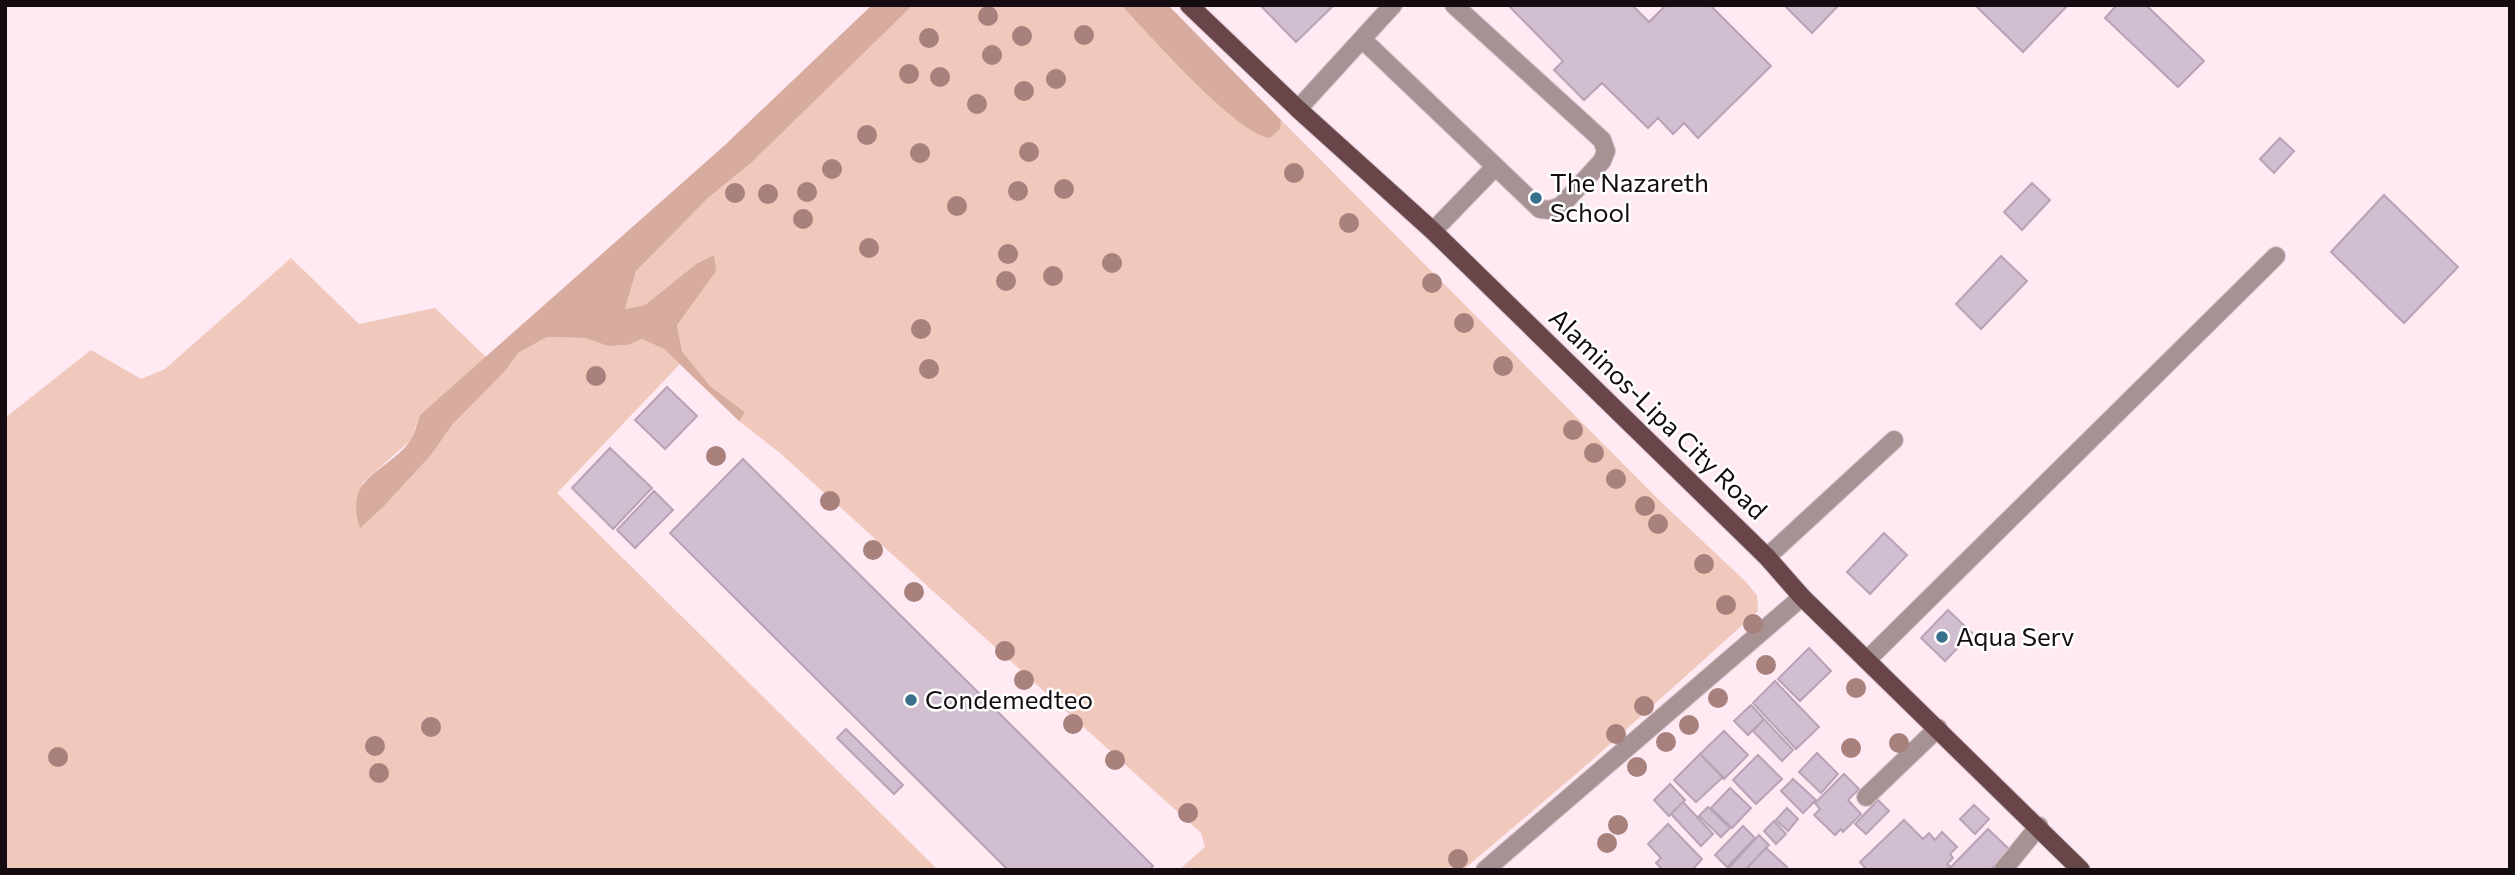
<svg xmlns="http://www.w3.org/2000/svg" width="2515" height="875" font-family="Commissioner,sans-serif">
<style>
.green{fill:#f0c8bc}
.forest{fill:#d7ab9e}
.building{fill:#d1bed0;stroke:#b6a4b6;stroke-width:2}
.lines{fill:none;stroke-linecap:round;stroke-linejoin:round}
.minor-casing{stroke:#d9c6cf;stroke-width:20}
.major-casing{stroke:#d9c6cf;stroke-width:20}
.minor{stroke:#a69193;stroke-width:18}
.major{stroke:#674548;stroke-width:18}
.tree{fill:#a8807c}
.poi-dot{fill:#396f8a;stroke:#fff;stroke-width:2.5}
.labels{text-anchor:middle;stroke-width:5;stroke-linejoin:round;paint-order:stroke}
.poi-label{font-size:26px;fill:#140c10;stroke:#fff;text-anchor:start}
.street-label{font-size:26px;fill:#140c10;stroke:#fff}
</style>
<rect width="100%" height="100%" fill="#ffe9f3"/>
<path class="green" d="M913,5H1121C1147,32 1240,136 1270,138L1279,129L1281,120L1661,502L1744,580L1757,595L1758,611L1590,762L1463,870H1179L1205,847L1201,833L780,453L739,421L744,411L710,386L682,351L677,324L714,255L696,264L645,305L625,309L636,271L708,198L752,162Z
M291,258L359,324L435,308L487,358L420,415L411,440L362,483L385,505L431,455L452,425L506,370L518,353L547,337L585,338L608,346L628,345L642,339L664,349L680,364L557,493L938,870H5V418L91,350L141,379L165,369Z"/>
<path class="forest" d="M872,5H913L752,162L708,198L636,271L625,309L645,305L696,264L714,255L716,271L677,325L682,351L710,386L745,412L739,421L664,349L642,339L628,345L608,346L585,338L547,337L518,353L506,370L452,425L431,455L385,505L360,528C343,475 386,474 410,441C415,434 417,423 420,415L725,145Z
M1121,5H1168L1281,120L1280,129L1270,138C1237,135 1148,33 1121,5Z"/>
<path class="building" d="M1260,5H1334L1296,42Z
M1508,5H1632L1649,22L1666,5H1710L1771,66L1698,138L1684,123L1673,134L1658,118L1648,128L1602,83L1584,100L1554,70L1563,61Z
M1784,5H1839L1812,33Z
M1975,5H2068L2023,52Z
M2117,5H2146L2204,61L2178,87L2105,18Z
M2280,138L2294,151L2274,173L2260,159Z
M2032,183L2050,200L2022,230L2004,212Z
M2384,195L2458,267L2404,323L2331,252Z
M2001,256L2027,281L1981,329L1956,304Z
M667,387L697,416L665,449L635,420Z
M610,448L652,488L613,529L572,488Z
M743,459L1153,866L1149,870H1008L670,533Z
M654,491L673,510L635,548L617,530Z
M1884,533L1907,555L1870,594L1847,572Z
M1948,610L1972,633L1945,661L1921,638Z
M1809,648L1831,671L1800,701L1778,679Z
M1775,681L1819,727L1796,749L1753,703Z
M1751,705L1764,719L1748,735L1734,721Z
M1764,719L1793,750L1782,761L1753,731Z
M846,729L903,785L894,794L837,738Z
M1724,731L1748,755L1724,779L1700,754Z
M1817,753L1838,774L1821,793L1799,772Z
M1700,754L1723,777L1696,802L1674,780Z
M1758,755L1782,779L1756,804L1733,780Z
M1844,774L1859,789L1848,800L1861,814L1843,832L1841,829L1835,835L1814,815L1820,809L1815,803Z
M1793,779L1816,800L1803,813L1781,791Z
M1670,784L1685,800L1669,816L1654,800Z
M1730,788L1751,808L1732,828L1711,808Z
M1878,800L1889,811L1866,834L1855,824Z
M1683,802L1713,834L1701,846L1671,814Z
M1974,805L1989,819L1975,834L1960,819Z
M1708,807L1730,828L1721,837L1699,816Z
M1787,808L1798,819L1788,831L1776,820Z
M1904,820L1923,839L1929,833L1935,840L1942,832L1957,847L1950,854L1953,858L1947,864L1950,866L1946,870H1867L1860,862Z
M1774,821L1786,834L1776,844L1764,831Z
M1668,824L1702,859L1692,870H1663L1656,863L1661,858L1648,844Z
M1743,826L1755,838L1727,867L1715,855Z
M1988,829L2010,850L1990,870H1948Z
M1759,835L1769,845L1745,870H1727Z
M1766,848L1787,867L1785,870H1745Z"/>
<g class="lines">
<g class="minor-casing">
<path id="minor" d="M1362,39L1540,209L1550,210L1561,206L1602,161L1606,151L1602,140L1454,5
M1298,109L1393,5
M1433,231L1495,167
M1767,557L1894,440
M1867,660L2276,256
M1866,797L1938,728
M1485,870L1802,597
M2003,870L2039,826"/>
</g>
<g class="major-casing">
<path id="major" d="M1189,5L1298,109L1433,231L1767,557L1802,597L2081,870"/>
</g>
<use href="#minor" class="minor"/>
<use href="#major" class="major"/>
</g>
<g class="tree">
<circle cx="988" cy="16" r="10"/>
<circle cx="1084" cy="35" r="10"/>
<circle cx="1022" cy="36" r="10"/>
<circle cx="929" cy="38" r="10"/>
<circle cx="992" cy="55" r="10"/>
<circle cx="909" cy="74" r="10"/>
<circle cx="940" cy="77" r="10"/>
<circle cx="1056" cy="79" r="10"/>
<circle cx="1024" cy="91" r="10"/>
<circle cx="977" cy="104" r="10"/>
<circle cx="867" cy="135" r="10"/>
<circle cx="1029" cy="152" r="10"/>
<circle cx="920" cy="153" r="10"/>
<circle cx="832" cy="169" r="10"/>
<circle cx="1294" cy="173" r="10"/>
<circle cx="1064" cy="189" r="10"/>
<circle cx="1018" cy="191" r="10"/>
<circle cx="807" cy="192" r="10"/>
<circle cx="735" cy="193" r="10"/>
<circle cx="768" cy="194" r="10"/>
<circle cx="957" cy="206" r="10"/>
<circle cx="803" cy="219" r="10"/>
<circle cx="1349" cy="223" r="10"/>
<circle cx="869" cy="248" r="10"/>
<circle cx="1008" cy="254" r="10"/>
<circle cx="1112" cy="263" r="10"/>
<circle cx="1053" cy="276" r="10"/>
<circle cx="1006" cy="281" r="10"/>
<circle cx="1432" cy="283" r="10"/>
<circle cx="1464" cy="323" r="10"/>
<circle cx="921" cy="329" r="10"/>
<circle cx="1503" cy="366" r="10"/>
<circle cx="929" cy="369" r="10"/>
<circle cx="596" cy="376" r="10"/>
<circle cx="1573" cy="430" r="10"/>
<circle cx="1594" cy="453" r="10"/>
<circle cx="716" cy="456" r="10"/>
<circle cx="1616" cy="479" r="10"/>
<circle cx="830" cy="501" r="10"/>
<circle cx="1645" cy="506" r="10"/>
<circle cx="1658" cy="524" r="10"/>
<circle cx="873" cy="550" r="10"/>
<circle cx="1704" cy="564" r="10"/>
<circle cx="914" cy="592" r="10"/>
<circle cx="1726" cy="605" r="10"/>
<circle cx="1753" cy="624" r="10"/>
<circle cx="1005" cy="651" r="10"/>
<circle cx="1766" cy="665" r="10"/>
<circle cx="1024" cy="680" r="10"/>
<circle cx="1856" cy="688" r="10"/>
<circle cx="1718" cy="698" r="10"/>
<circle cx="1644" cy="706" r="10"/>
<circle cx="1073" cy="724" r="10"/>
<circle cx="1689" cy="725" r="10"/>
<circle cx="431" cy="727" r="10"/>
<circle cx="1616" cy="734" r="10"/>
<circle cx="1666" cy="742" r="10"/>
<circle cx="1899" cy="743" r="10"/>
<circle cx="375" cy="746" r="10"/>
<circle cx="1851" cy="748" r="10"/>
<circle cx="58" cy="757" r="10"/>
<circle cx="1115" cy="760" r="10"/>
<circle cx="1637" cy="767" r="10"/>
<circle cx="379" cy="773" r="10"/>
<circle cx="1188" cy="813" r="10"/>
<circle cx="1618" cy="825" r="10"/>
<circle cx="1607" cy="843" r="10"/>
<circle cx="1458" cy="859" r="10"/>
</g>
<g class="poi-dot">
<circle cx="1536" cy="198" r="7"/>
<circle cx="1942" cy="637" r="7"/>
<circle cx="911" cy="700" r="7"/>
</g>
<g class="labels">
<g class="poi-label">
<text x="1550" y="192">The Nazareth<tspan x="1550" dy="30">School</tspan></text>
<text x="1956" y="646">Aqua Serv</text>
<text x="925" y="709">Condemedteo</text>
</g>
<g class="street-label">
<text transform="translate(1658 414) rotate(44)" y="9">Alaminos-Lipa City Road</text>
</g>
</g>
<rect width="2515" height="875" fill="none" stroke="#140c10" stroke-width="14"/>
</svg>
